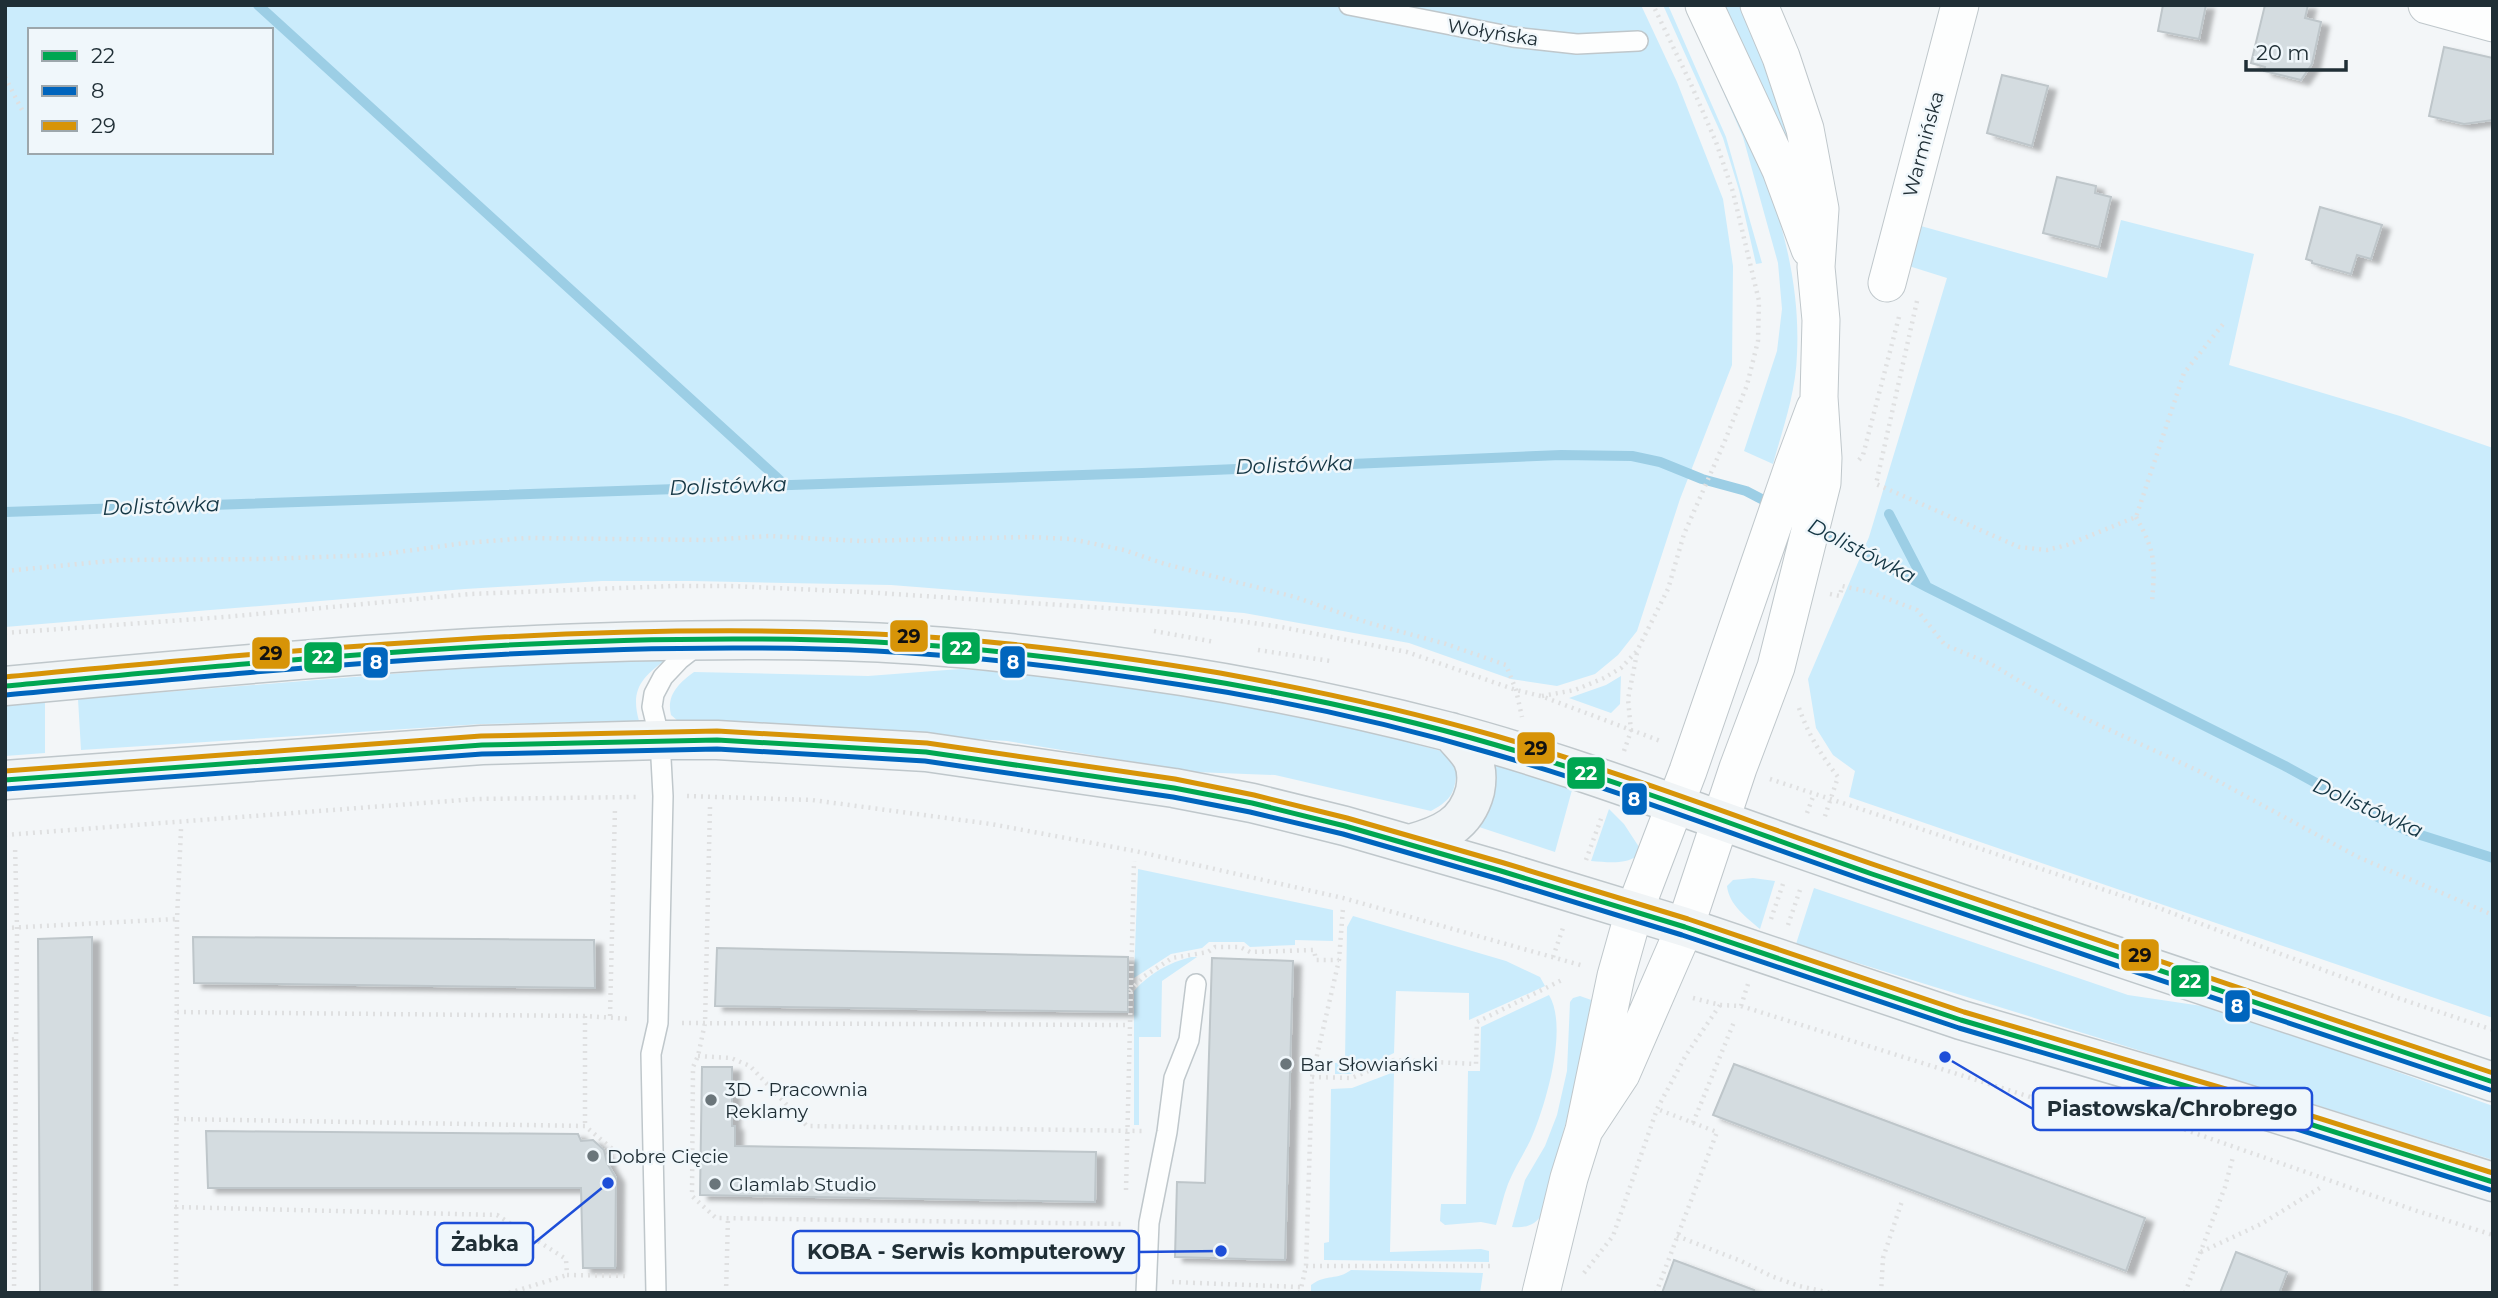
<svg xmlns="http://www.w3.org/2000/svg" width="2498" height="1298" font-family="Montserrat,sans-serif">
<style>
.green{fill:#cbecfc;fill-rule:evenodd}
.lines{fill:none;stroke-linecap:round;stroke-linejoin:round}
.stream{stroke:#9ccee5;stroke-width:10}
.building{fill:#d4dce0;stroke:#bec6ca;stroke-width:2;filter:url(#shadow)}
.lane-casing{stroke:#bfc7cb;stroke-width:22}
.street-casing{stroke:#bfc7cb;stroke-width:39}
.secondary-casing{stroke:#bfc7cb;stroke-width:41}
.path{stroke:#dfe0e1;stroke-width:4.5;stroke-dasharray:2 5;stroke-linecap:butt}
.lane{stroke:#fdfefe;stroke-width:19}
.street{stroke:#fdfefe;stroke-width:37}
.secondary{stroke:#f0f4f6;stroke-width:38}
.bus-1-casing{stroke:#f0f7fb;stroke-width:10}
.bus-2-casing{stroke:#f0f7fb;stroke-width:10}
.bus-3-casing{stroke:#f0f7fb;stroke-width:10}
.bus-1{stroke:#00a651;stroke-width:5}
.bus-2{stroke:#0065bd;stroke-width:5}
.bus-3{stroke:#d79408;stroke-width:5}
.poi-dot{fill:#6a757a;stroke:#f0f7fb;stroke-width:2.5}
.labels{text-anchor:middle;stroke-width:5;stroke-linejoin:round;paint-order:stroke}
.street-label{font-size:19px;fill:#202f36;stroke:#f0f7fb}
.poi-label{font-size:19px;fill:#202f36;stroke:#f0f7fb;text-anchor:start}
.water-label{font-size:21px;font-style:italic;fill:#133543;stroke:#f0f7fb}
.leader{fill:none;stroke:#1d4ed8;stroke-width:2.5}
.callout-dot{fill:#1d4ed8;stroke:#f0f7fb;stroke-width:2.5}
.callout{fill:#f0f7fb;stroke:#1d4ed8;stroke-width:2.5}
.callout-label{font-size:21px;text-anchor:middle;font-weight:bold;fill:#202f36}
.line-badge{stroke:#f0f7fb;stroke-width:2.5}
.badge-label{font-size:19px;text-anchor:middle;font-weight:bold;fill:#fff}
.pale-badge-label{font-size:19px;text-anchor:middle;font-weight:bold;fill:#111}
</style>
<defs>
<filter id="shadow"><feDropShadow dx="8" dy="4.5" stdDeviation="2" flood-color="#0004"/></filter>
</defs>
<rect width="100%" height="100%" fill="#f3f6f8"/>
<path class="green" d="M5,5H1641L1677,82L1723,199L1733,266L1732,365L1680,499L1637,631L1618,655L1595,674L1557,686L1511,679L1409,643L1244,613L891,585L691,581H602L465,589L5,627ZM30,30H271V152H30Z
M1663,5H1668L1726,137L1762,263L1756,264L1739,190L1723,138Z
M1685,5H1689C1739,115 1803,229 1797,354C1796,392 1783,428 1773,464L1744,451L1777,351L1782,309L1778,263L1743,137Z
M1721,5H1744L1746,9L1802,177Z
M2121,220L2254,254L2229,365L2400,416L2493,448V1018L1849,797L1855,771L1833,755L1816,728L1808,679L1869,537L1947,278L1893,261L1903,221L2107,278Z
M668,658C642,677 630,689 639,721L482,724L81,750L78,699L453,669Z
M960,669C1076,676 1193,690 1306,716C1353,726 1399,740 1445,752L1457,767C1455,792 1453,799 1431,811L1275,775L1194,772L1007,741L678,721L671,715C666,695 679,683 694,672L868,676Z
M1621,676L1620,704L1611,713L1569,698L1606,685Z
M45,701V753L5,756V706Z
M1491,762L1572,790L1555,852L1476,826C1494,804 1498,789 1491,762Z
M1609,809L1624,824L1639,847L1637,856C1624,865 1607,862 1591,861Z
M1138,869L1333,910V941L1295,940V945L1250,947L1244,942H1209L1202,948L1171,954L1134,978Z
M1753,878L1775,881L1760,929C1747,918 1729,905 1727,886L1733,880Z
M1814,888L2128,995L2222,1009L2493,1106V1160L1796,944Z
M1353,916L1506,961L1540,977L1545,986L1469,1020V993L1396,991L1394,1053L1351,1074H1335V1063L1345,1062L1347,927Z
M1191,957H1197L1162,981L1161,1037H1139V1125H1134V991C1150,973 1168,963 1191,957Z
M1549,995C1569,1028 1545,1108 1530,1141C1523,1155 1514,1169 1508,1184C1503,1197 1500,1212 1496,1225L1481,1222L1445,1225L1440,1221L1441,1204H1466L1468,1071H1480L1481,1027Z
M1580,996L1597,1002L1542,1214C1535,1226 1525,1228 1512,1227L1525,1180L1545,1146L1557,1115L1567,1071L1570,1002L1573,998Z
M1394,1072L1390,1252L1481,1249L1489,1251V1262L1324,1260V1243L1329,1242L1331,1089L1352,1088Z
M1351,1270L1483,1273L1480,1293H1311V1285C1328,1273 1336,1281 1351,1270Z"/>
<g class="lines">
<path class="stream" d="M258,5L785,485
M5,512L1142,473L1561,455L1632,456L1660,462L1702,479L1746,491L1773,505
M1889,514L1927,587
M1817,529L1927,587L2285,766L2380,818L2408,831L2493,858"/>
</g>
<path class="building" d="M2163,5H2206L2199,39L2158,31Z
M2265,5H2308L2305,18L2321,22L2312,64L2301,80L2264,71L2265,67L2251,63Z
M2444,47L2493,58V120L2464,124L2429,116Z
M2002,75L2048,86L2032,146L1987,133Z
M2057,177L2096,186L2095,193L2111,197L2099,247L2043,233Z
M2320,207L2382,225L2371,259L2357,255L2351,274L2312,263V261L2306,259Z
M92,937V1293H40L38,939Z
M193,937L594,940L595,988L194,983Z
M717,948L1128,957V1012L715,1006Z
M1212,958L1293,961L1285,1260L1175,1257L1177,1182L1205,1183Z
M1734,1064L2145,1218L2126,1271L1713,1115Z
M702,1067H732V1126H735V1146L1096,1152L1095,1202L700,1195Z
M206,1131L578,1134L581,1141L593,1140L604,1150L607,1163L616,1178L615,1268H583L581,1188H208Z
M2236,1252L2287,1272L2279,1293H2220Z
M1674,1260L1754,1290V1293H1662Z"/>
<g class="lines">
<g class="lane-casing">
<path id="lane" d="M1349,5L1513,37L1577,44L1638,41
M656,1293L651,1054L658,1023L663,796L660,740L652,707L654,694L663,677L680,659L698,645
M1146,1293L1149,1223L1167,1132L1174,1078L1189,1040L1196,984"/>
</g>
<g class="street-casing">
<path id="street" d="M1704,5L1781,170L1810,249
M2427,5L2493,23
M1887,283L1960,5
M1584,1130L1621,1074L1685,927L1738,768L1776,667L1822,483L1823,458L1819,397L1821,320L1816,267L1820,209L1805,129L1781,57L1759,5
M1541,1293L1569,1178L1584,1130L1616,976L1634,912L1688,771L1793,467L1815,408"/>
</g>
<g class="secondary-casing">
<path id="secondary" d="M5,686C282,660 560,634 838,641C953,644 1069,659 1182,676C1271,690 1360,709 1446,731C1578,766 1707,817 1836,861C2054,937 2274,1008 2493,1082
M5,780L482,745L660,740H717L926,752L1174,788L1252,803L1345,826L1501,871L1685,927L1961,1020L2227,1098L2493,1182
M1410,844C1442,835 1466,825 1475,791C1477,781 1477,768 1472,758C1467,749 1457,740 1451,732"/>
</g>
<path class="path" d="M5,77L22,110
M1917,301L1876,484L2019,547L2047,550L2067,545L2136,517L2184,373L2224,323
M1859,460L1863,455L1900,313
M2136,517C2156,553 2155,562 2152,603
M5,571L120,560L266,559L376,555L465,543L527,538L708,540L769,536L860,541L1028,537L1071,539L1124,550L1165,564L1295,597L1369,623L1446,644L1506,665L1516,690L1522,717
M1830,594L1840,596L1842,586L1870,592L1917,610L1945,645L1991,664L2071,712L2203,773L2358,857L2493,915
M1154,631L1215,642
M5,633L225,617L470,594L672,586H730L863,592L1182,613L1281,627L1407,652L1516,690L1541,696L1663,742
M1258,650L1330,661
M1542,696L1575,690L1604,678L1621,668L1637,651L1668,589L1684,534L1724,443L1747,385L1758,341L1759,301L1733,192L1716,142L1690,82L1653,5
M1799,708C1808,734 1821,755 1838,777L1824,819
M1624,751L1631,731L1628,699L1637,653
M1770,779L2156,907L2398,998L2493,1030
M687,796L812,800L991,824L1135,851L1343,898L1584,966
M710,807L705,1023L698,1056L693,1067L692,1196L716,1218L1124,1224
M1807,813L1814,794
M5,835L476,799L636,797
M1586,860L1602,816
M1771,919L1784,881
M1788,925L1801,887
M5,928L177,919
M1553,957L1564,925
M1130,991L1143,977L1172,958L1208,952L1215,947H1240L1250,952L1314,950L1316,960H1339
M1693,998L1720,1005L1741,1006L2075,1111L2146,1116L2414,1210L2493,1235
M1741,1006L1748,984
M177,1012L585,1016L631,1019
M585,1016V1126
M610,1016L615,808
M682,1023L1129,1025
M5,1040L16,1039
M698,1056L731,1058L750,1066L807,1126L1142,1131
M1312,1077L1352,1078L1394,1060L1476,1064L1477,1022L1564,979
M177,1119L585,1126L622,1157L628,1159
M1693,1123L1734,1022
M1126,1190L1134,861
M175,1207L497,1215L566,1259L567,1275L629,1276
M1677,1236L1741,1261L1771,1276L1799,1286L1831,1293
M2201,1252L2261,1224L2323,1186
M1306,1266H1491
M1584,1273L1613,1236L1657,1109L1686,1055L1720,1005
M1172,1282L1300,1287
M14,1293L17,928L15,845
M176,1293L177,919L181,829
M509,1293L567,1275
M726,1293L728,1217
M1300,1293L1306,1266L1312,1077L1339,960L1343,908
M1656,1293L1717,1132L1657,1109
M1881,1293L1883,1258L1902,1201
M2185,1293L2225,1187L2233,1157"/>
<use href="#lane" class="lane"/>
<use href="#street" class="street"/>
<use href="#secondary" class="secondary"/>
<g class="bus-1-casing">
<path id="bus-1" d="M5,686C294,659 586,629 876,642C979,647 1081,660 1182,676C1288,693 1393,715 1496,745C1623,782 1747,830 1872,874C2078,945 2286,1012 2493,1082
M5,780L482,745L717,740L926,752L1174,788L1252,803L1345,826L1501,871L1685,927L1961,1020L2227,1098L2493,1182"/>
</g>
<g class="bus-2-casing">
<path id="bus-2" d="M6,695C294,668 586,638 876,651C978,656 1080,669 1182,685C1287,701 1392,724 1494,754C1621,791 1745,839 1870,882C2076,953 2284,1021 2490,1090
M6,789L482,754L717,749L925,761L1173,797L1250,812L1343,834L1499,879L1682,935L1959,1028L2224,1106L2490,1190"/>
</g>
<g class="bus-3-casing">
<path id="bus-3" d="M5,677C294,650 586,621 876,634C991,639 1107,654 1220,673C1313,690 1405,710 1496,736C1627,774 1755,824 1884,868C2087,938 2290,1005 2493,1073
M5,771L481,736L717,731L927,743L1175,779L1254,795L1347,818L1504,863L1688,919L1964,1012L2229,1090L2493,1173"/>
</g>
<use href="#bus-1" class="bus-1"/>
<use href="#bus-2" class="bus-2"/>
<use href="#bus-3" class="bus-3"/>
</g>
<g class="poi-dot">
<circle cx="1286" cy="1064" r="7"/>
<circle cx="711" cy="1100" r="7"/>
<circle cx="593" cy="1156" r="7"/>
<circle cx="715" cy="1184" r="7"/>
</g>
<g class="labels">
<g class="street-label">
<text transform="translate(1493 32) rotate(9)" y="7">Wołyńska</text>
<text transform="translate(1923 144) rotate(-75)" y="7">Warmińska</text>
</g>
<g class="poi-label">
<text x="1300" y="1071">Bar Słowiański</text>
<text x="725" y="1096">3D - Pracownia<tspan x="725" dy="22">Reklamy</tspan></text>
<text x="607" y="1163">Dobre Cięcie</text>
<text x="729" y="1191">Glamlab Studio</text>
</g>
<g class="water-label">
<text transform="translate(1294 465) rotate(-2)" y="7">Dolistówka</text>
<text transform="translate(728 486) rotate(-2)" y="7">Dolistówka</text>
<text transform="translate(161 506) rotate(-2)" y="7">Dolistówka</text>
<text transform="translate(1862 551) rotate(27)" y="7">Dolistówka</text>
<text transform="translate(2368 808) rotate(24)" y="7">Dolistówka</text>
</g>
</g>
<path class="leader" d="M1945 1057L2033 1109M608 1183L533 1244M1221 1251L1139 1252"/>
<g class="callout-dot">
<circle cx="1945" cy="1057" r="7"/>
<circle cx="608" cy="1183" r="7"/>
<circle cx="1221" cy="1251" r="7"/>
</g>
<g class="callout">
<rect x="2033" y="1088" width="279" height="42" rx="7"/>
<rect x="437" y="1223" width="96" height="42" rx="7"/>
<rect x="793" y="1231" width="346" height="42" rx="7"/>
</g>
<g class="callout-label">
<text x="2172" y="1116">Piastowska/Chrobrego</text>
<text x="485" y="1251">Żabka</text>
<text x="966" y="1259">KOBA - Serwis komputerowy</text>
</g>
<g class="line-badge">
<rect x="889" y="619" width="40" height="34" rx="7" fill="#d79408"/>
<rect x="941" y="631" width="40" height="34" rx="7" fill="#00a651"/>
<rect x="251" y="636" width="40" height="34" rx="7" fill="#d79408"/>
<rect x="303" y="641" width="40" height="33" rx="7" fill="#00a651"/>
<rect x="999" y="645" width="27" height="34" rx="7" fill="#0065bd"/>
<rect x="362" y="646" width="27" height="33" rx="7" fill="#0065bd"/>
<rect x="1516" y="731" width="40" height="34" rx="7" fill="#d79408"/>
<rect x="1566" y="756" width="40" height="34" rx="7" fill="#00a651"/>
<rect x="1621" y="782" width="27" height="34" rx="7" fill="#0065bd"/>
<rect x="2120" y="938" width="40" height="34" rx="7" fill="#d79408"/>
<rect x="2170" y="964" width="40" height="34" rx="7" fill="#00a651"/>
<rect x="2224" y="989" width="27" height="34" rx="7" fill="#0065bd"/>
</g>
<g class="badge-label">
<text x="961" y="655">22</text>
<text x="323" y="664">22</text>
<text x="1013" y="669">8</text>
<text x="376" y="669">8</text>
<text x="1586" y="780">22</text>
<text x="1634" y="806">8</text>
<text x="2190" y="988">22</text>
<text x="2237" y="1013">8</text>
</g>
<g class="pale-badge-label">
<text x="909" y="643">29</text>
<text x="271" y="660">29</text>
<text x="1536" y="755">29</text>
<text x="2140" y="962">29</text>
</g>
<rect width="2498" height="1298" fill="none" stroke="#202f36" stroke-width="14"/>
<rect x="28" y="28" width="245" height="126" fill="#f0f7fb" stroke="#9da7ac" stroke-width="2"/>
<rect x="42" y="51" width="35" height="10" fill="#00a651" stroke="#9da7ac" stroke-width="2"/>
<text x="91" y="63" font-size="21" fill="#202f36">22</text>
<rect x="42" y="86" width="35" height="10" fill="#0065bd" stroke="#9da7ac" stroke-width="2"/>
<text x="91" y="98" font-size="21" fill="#202f36">8</text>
<rect x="42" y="121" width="35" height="10" fill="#d79408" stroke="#9da7ac" stroke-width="2"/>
<text x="91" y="133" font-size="21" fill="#202f36">29</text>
<path d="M2246 60v10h100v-10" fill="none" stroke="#202f36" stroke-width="3.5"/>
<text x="2256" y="60" font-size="21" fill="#202f36" stroke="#f0f7fb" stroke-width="5" paint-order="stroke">20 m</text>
</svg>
